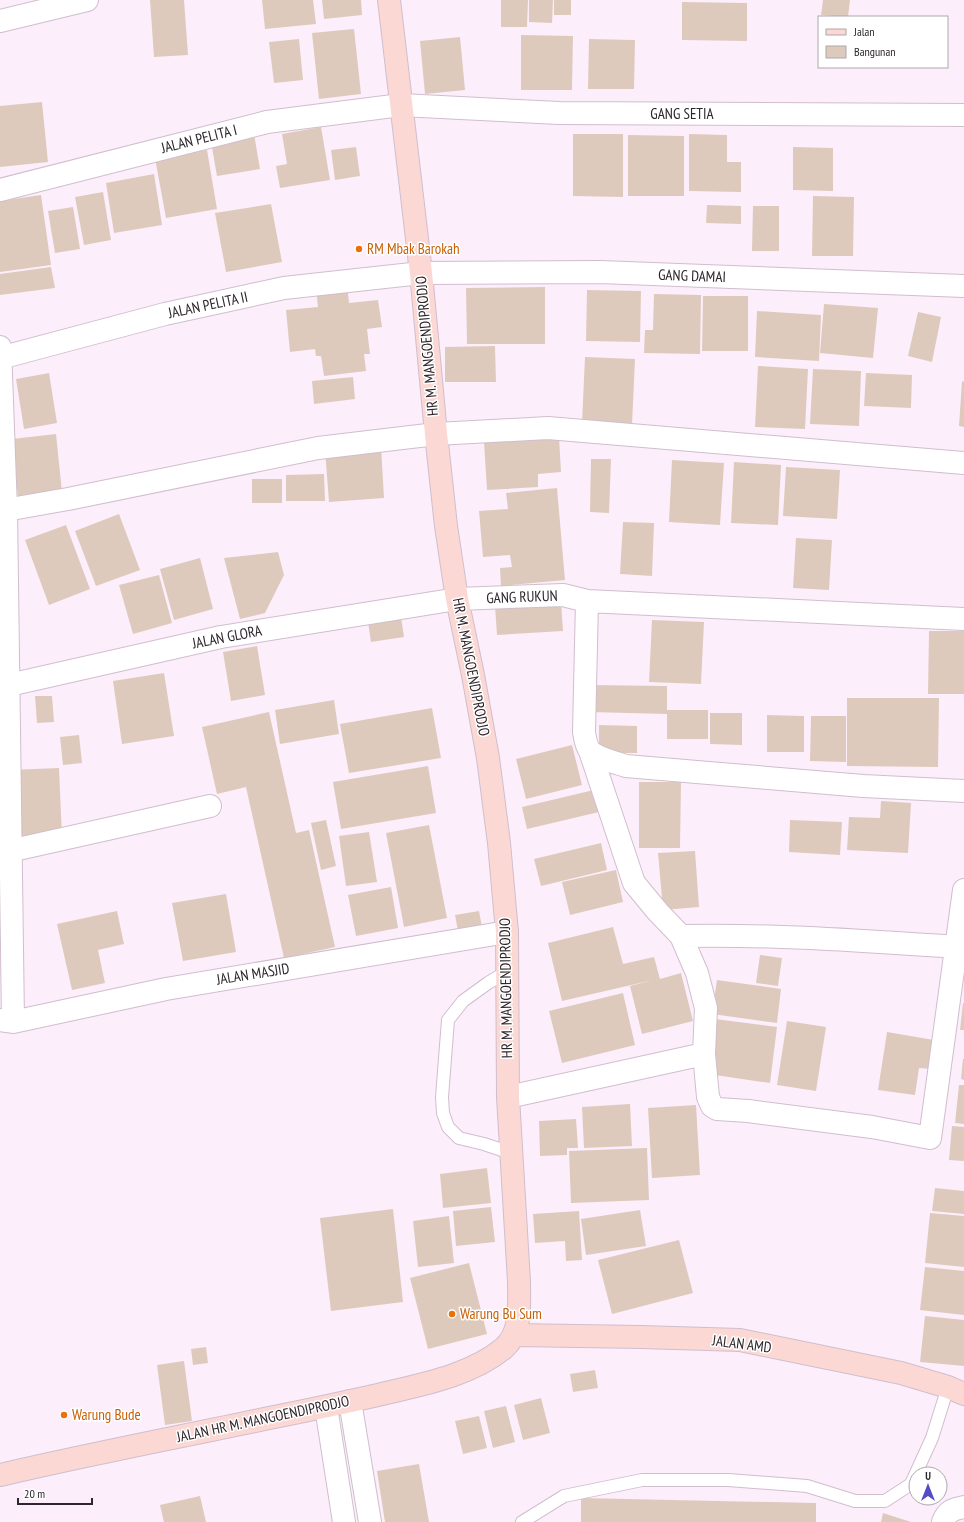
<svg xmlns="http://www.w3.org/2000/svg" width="964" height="1522" font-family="'PT Sans Narrow',sans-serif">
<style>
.building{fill:#decabc}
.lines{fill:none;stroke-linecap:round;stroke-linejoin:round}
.lane-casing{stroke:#d0bece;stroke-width:14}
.street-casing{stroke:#d0bece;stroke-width:24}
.secondary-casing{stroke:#d0bece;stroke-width:24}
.lane{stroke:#fff;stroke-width:12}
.street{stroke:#fff;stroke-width:22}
.secondary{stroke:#fbd8d3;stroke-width:22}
.food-dot{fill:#e8710a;stroke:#fff;stroke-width:1.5}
.labels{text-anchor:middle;stroke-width:3;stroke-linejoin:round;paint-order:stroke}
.street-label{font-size:15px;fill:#2d262c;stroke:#fff}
.food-label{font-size:15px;fill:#c56008;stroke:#fff;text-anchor:start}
</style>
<rect width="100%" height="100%" fill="#fdeefc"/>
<path class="building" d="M150,0H184L188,55L154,57Z
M262,0H313L316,24L265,29Z
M322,0H361L362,15L324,19Z
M501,0H528L527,27H501Z
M529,0H553L552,23L529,22Z
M554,0H571V15H554Z
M823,0H850L848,17L821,15Z
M682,2L747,3V41L682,40Z
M354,29L361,94L319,99L312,33Z
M521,35L573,36L572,90H521Z
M460,37L465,90L425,94L420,41Z
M299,39L303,80L274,83L269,42Z
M589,39L635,40L634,89H588Z
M42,102L48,162L0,167V106Z
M321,127L330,180L280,188L276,166L287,164L282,134Z
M254,134L260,169L217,176L211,142Z
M573,134H623V197L573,196Z
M689,134L727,135V162H741V192L689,191Z
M628,135L684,136V196H628Z
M356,147L360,176L335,180L331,150Z
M793,147L833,148V191L793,190Z
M207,150L217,209L166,218L155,158Z
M154,174L162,225L114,233L106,183Z
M103,192L111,240L84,245L75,197Z
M41,195L51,265L0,272V201Z
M813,196L854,197L853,256H812Z
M271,204L282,262L226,272L215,213Z
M707,205L741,206V224L706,223Z
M753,206H779V251H752Z
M73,207L80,249L55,253L48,211Z
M51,267L55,288L0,295V274Z
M347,284L349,303L378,300L382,327L367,329L370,354H364L366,371L324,376L321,356H316L315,349L290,352L286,310L318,307L316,288Z
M545,287V344H467L466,288Z
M587,290L641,291L640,342L586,341Z
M654,294L701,295L700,354L644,353L645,330H653Z
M703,296H748V351H702Z
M824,304L878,308L873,358L820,353Z
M757,311L821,315L819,361L755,357Z
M918,312L941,317L932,362L908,356Z
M495,346L496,382H445V347Z
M585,357L635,359L632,425L582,423Z
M758,366L808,369L805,429L755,427Z
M813,369L861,371L859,426L810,424Z
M49,373L57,423L24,429L16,379Z
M866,373L912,375L911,408L864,406Z
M353,377L355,399L314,404L312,381Z
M962,381L964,382V427L959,426Z
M56,434L62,492L18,497L12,439Z
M559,437L561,472L538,474V487L487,490L484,442Z
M381,446L384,498L329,502L325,450Z
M591,459H611L609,513L590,512Z
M672,460L724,463L720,525L669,522Z
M734,462L781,465L778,525L731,523Z
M786,467L840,470L837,519L783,516Z
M324,474L325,501H286V475Z
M252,479H282V503H252Z
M557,488L565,580L501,586L500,568L512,567L510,555L483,557L479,511L508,509L506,493Z
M119,514L140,570L96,586L75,531Z
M623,522L654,523L652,576L620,574Z
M66,525L90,589L49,605L25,540Z
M796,538L832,540L829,590L793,588Z
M278,552L284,575L265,613L240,619L224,558Z
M200,558L213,609L174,620L160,569Z
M159,575L172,623L133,634L119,585Z
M561,602L563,631L497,635L495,606Z
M401,617L404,637L371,642L368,622Z
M652,620L704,622L701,684L649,682Z
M929,631H964V694H928Z
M257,646L265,695L231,701L223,652Z
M164,673L174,736L122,744L113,681Z
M589,685L667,686V710H708V739H667V714L589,712Z
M35,696H52L54,722L37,723Z
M847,698H939L938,767L847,766Z
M334,700L339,734L280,744L275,710Z
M432,708L441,758L349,773L340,724Z
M269,712L296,833L309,830L335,947L284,958L246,787L217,794L202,727Z
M710,713H742V745L710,744Z
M767,715L804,716V752H767Z
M811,716H846V762L810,761Z
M599,725L637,726V753H599Z
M79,735L82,763L63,765L60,737Z
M572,745L582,785L526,799L516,759Z
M428,766L436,813L341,829L333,782Z
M59,768L62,837L12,839L9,770Z
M639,782H681L680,848H639Z
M594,790L599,812L527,829L522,807Z
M881,801L911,803L908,853L847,850L849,817L880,818Z
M326,820L336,866L321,870L311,823Z
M790,820L842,822L840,855L789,852Z
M429,825L447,918L404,927L386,833Z
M369,832L377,882L346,886L339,836Z
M601,843L607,870L541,886L534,859Z
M695,851L699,907L663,910L658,853Z
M616,870L623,902L570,915L562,882Z
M391,887L398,928L356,936L348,895Z
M226,894L236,952L183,961L172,903Z
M117,911L124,944L98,950L105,983L72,990L57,924Z
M479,911L482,927L458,931L455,915Z
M613,927L623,964L654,957L660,979L681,973L693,1021L642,1034L630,986L653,980L562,1001L548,943Z
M760,955L782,958L778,986L756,983Z
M717,980L781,989L777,1023L712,1014Z
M623,993L635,1045L562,1063L549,1011Z
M963,1003H964V1030H960Z
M715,1019L777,1027L770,1083L708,1074Z
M787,1021L826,1027L816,1091L777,1085Z
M887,1032L934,1040L930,1069L919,1068L915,1095L878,1090Z
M963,1059H964V1080L961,1079Z
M959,1085H964V1124L955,1123Z
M630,1104L632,1146L584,1148L582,1107Z
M696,1105L700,1175L652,1178L648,1108Z
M576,1119L578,1148H567V1155L540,1156L539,1121Z
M952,1126L964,1127V1161L949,1160Z
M647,1148L649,1200L571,1203L569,1151Z
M487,1168L491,1203L443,1208L440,1174Z
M935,1188L964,1191V1214L932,1211Z
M491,1207L495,1242L456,1246L453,1211Z
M393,1209L403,1302L331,1311L320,1218Z
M640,1210L646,1246L586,1255L581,1219Z
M579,1211L582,1260L566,1261L565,1241L535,1243L533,1214Z
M930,1213L964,1216V1267L925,1263Z
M449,1216L454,1263L418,1267L413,1221Z
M679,1240L693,1293L612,1314L598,1260Z
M469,1263L487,1334L428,1349L410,1278Z
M925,1267L964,1271V1315L920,1310Z
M925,1316L964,1320V1366L920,1362Z
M206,1347L208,1363L193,1365L191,1349Z
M184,1361L192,1421L165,1425L157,1365Z
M595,1370L598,1388L573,1392L570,1374Z
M541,1398L550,1433L523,1440L514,1405Z
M506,1406L515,1442L493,1448L484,1411Z
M479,1416L487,1448L463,1454L455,1421Z
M419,1464L429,1522H385L377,1471Z
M200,1496L206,1522H164L160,1505Z
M581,1498L816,1503V1522H581Z
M883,1513L911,1522H881Z"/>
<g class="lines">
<g class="lane-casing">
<path id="lane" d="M508,971L488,983L463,1001L448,1020L442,1097L443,1113L448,1127L459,1138L484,1144L511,1153
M522,1522L564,1496L642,1480H728L807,1486L855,1501H885L911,1484L932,1438L948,1387"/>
</g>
<g class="street-casing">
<path id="street" d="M0,21L87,0
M0,190L267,122L401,105L559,113L964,115
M0,347L6,510L13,1022
M0,358L165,314L284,288L421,273L600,272L964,286
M0,511L68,499L318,448L436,434L548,428L964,463
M587,601L584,732C585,738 586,746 590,751C597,758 617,763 626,766L863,786L964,791
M0,687L221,637L457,599L563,595L587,601L964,619
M590,751L634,883L658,912L681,936C773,934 864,941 956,947
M0,853L210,806
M681,936L697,973L706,1008L704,1054L708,1097L712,1106L717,1109L748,1111L872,1127L930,1138L964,890
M0,1020L13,1022L166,989L507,932
M508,1097L704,1054
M350,1401L370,1522
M326,1407L344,1522
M943,1522C947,1511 953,1509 964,1507"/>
</g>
<g class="secondary-casing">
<path id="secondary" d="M514,1335L641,1337L740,1340L901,1373L948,1387L964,1394
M0,1475C89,1454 179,1437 269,1418C305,1411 342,1403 378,1395C419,1385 471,1376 504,1348C522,1332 519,1304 519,1282L508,1097L507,932L499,843L488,758L473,675L457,599L446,526L436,434L421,273L389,0"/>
</g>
<use href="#lane" class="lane"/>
<use href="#street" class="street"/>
<use href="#secondary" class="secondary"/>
</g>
<g class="food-dot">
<circle cx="359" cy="249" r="4"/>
<circle cx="452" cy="1314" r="4"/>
<circle cx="64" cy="1415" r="4"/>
</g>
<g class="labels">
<g class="street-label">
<text x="682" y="119">GANG SETIA</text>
<text transform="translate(199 139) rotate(-14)" y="5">JALAN PELITA I</text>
<text transform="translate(692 276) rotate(2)" y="5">GANG DAMAI</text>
<text transform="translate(208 305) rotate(-12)" y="5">JALAN PELITA II</text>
<text transform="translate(427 346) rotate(-95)" y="5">HR M. MANGOENDIPRODJO</text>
<text transform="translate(522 597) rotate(-2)" y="5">GANG RUKUN</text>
<text transform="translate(227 637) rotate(-11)" y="5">JALAN GLORA</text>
<text transform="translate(471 667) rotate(79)" y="5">HR M. MANGOENDIPRODJO</text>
<text transform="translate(253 974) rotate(-9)" y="5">JALAN MASJID</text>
<text transform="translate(506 988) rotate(-91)" y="5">HR M. MANGOENDIPRODJO</text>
<text transform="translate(742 1344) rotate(7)" y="5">JALAN AMD</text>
<text transform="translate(263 1419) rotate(-12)" y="5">JALAN HR M. MANGOENDIPRODJO</text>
</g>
<g class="food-label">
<text x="367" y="254">RM Mbak Barokah</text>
<text x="460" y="1319">Warung Bu Sum</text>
<text x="72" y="1420">Warung Bude</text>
</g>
</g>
<rect x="818" y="16" width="130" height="52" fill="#ffffff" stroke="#aba8ab"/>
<rect x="826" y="29" width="20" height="6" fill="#fbd8d3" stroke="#aba8ab"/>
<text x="854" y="36" font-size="12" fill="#2d262c">Jalan</text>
<rect x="826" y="46" width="20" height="12" fill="#decabc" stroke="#aba8ab"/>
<text x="854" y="56" font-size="12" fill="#2d262c">Bangunan</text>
<g transform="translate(928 1486)"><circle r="19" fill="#ffffff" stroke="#aba8ab"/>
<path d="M0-3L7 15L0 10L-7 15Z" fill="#534cc4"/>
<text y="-6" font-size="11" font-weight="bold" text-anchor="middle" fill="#2d262c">U</text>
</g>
<path d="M18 1498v6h74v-6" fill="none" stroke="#2d262c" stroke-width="2"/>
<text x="24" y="1498" font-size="12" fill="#2d262c" stroke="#ffffff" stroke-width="3" paint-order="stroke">20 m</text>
</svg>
